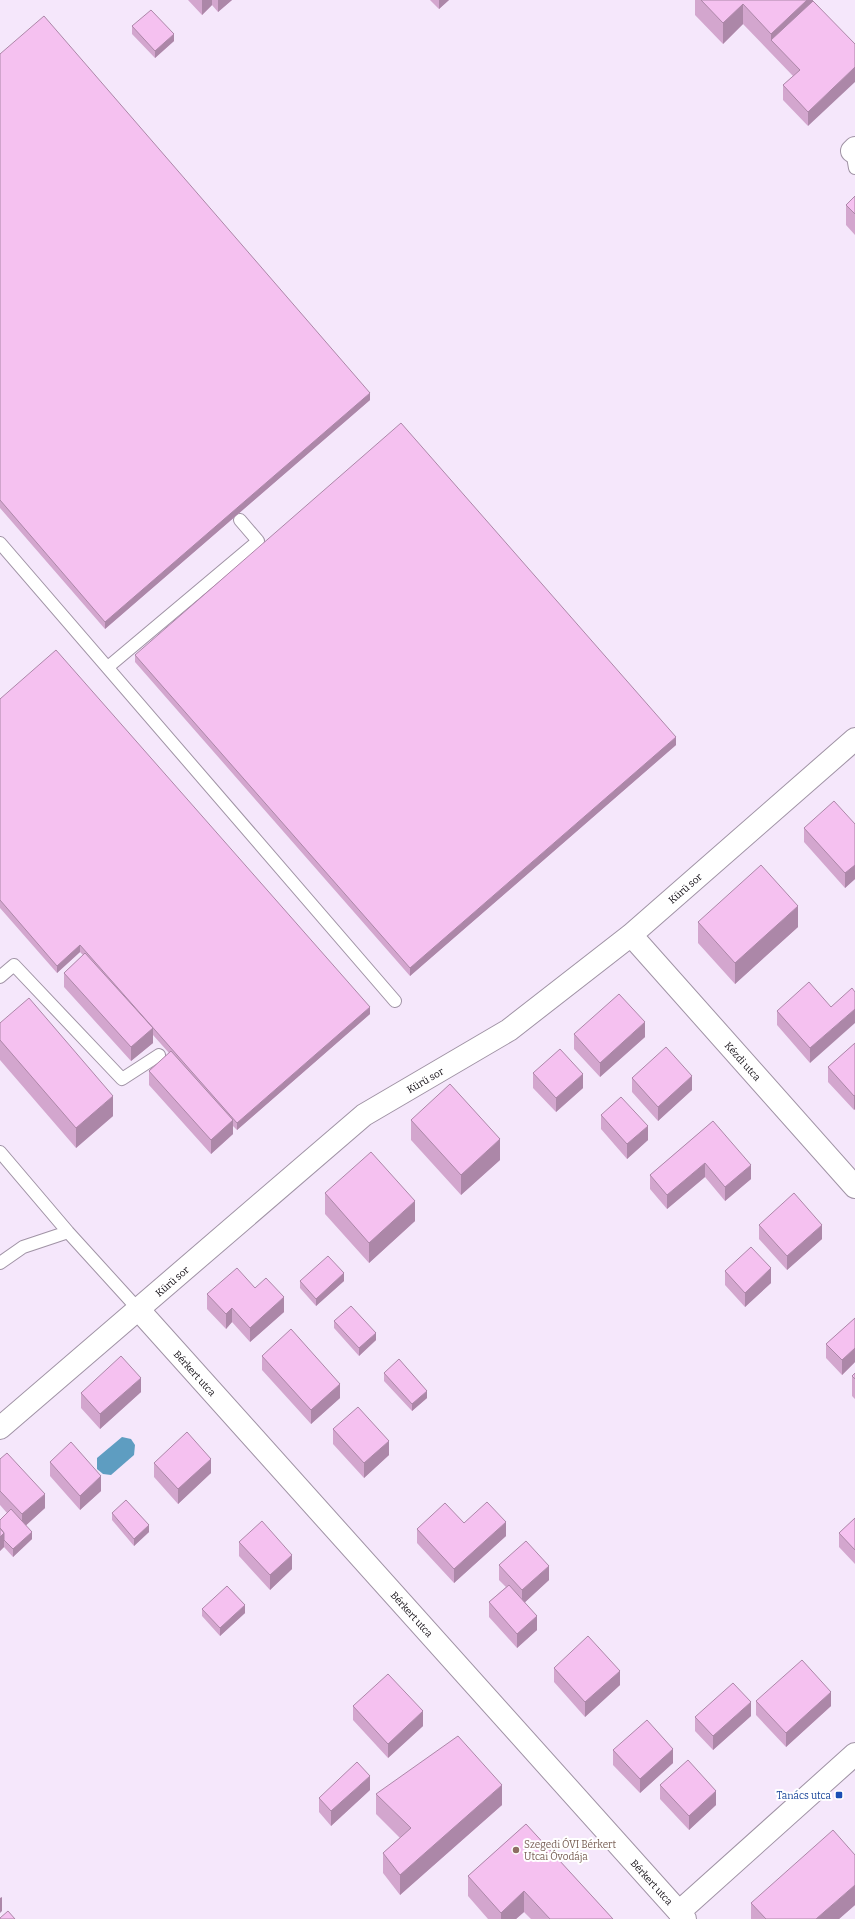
<svg xmlns="http://www.w3.org/2000/svg" width="855" height="1919" font-family="Bitter,serif">
<style>
.water{fill:#5e9dc1}
.lines{fill:none;stroke-linecap:round;stroke-linejoin:round}
.lane-casing{stroke:#a093a5;stroke-width:14}
.street-casing{stroke:#a093a5;stroke-width:24}
.secondary-casing{stroke:#a093a5;stroke-width:24}
.lane{stroke:#fff;stroke-width:12}
.street{stroke:#fff;stroke-width:22}
.secondary{stroke:#fff;stroke-width:22}
.wall{fill:#d3a6ce}
.shaded-wall{fill:#ac87a8}
.building{fill:#f5c1f0;stroke:#ac87a8}
.transit-dot{fill:#1a4fb4;stroke:#fff;stroke-width:1.5}
.education-dot{fill:#8d6e63;stroke:#fff;stroke-width:1.5}
.labels{text-anchor:middle;stroke-width:4;stroke-linejoin:round;paint-order:stroke}
.street-label{font-size:10px;fill:#100b12;stroke:#fff}
.transit-label{font-size:10px;fill:#164399;stroke:#fff;text-anchor:end}
.education-label{font-size:10px;fill:#785e54;stroke:#fff;text-anchor:start}
</style>
<rect width="100%" height="100%" fill="#f5e7fb"/>
<path class="water" d="M122,1437L131,1439L135,1445L134,1455L111,1475L103,1474L97,1469V1458Z"/>
<g class="lines">
<g class="lane-casing">
<path id="lane" d="M852,151L855,168
M0,543L395,1001
M108,667L258,541L240,520
M0,977L14,965L122,1079L159,1055
M0,1152L68,1232L138,1309
M0,1263L23,1247L68,1232"/>
</g>
<g class="street-casing">
<path id="street" d="M852,151L855,148
M631,935L855,1187
M138,1309L679,1912
M0,1428L364,1115L509,1030L631,935L855,739"/>
</g>
<g class="secondary-casing">
<path id="secondary" d="M685,1919L679,1912L855,1754"/>
</g>
<use href="#lane" class="lane"/>
<use href="#street" class="street"/>
<use href="#secondary" class="secondary"/>
</g>
<path class="wall" d="M188,0H232L218,12L212,5L202,15Z
M430,0H449L439,9Z
M695,0H813L808,126L783,100V85L793,76L743,24L723,44L695,15Z
M132,26L174,41L155,58L132,34Z
M0,54L370,400L105,629L0,508Z
M855,196V235L846,225V205Z
M135,655L676,745L410,976L135,662Z
M0,699L370,1014L237,1130L233,1126V1134L211,1154L149,1085V1071L169,1053L153,1035V1043L131,1061L64,987V973L83,955L80,952L57,973L0,908Z
M855,824V879L845,888L804,842V828Z
M698,922L798,927L735,984L698,943Z
M831,1007L810,1063L777,1025V1011Z
M0,1023L113,1116L76,1148L0,1060Z
M574,1034L645,1037L600,1077L574,1049Z
M855,1043V1109L854,1110L828,1082V1067Z
M533,1073L583,1088L556,1112L533,1088Z
M632,1078L692,1090L658,1121L632,1092Z
M601,1115L648,1140L627,1159L601,1129Z
M411,1120L500,1160L461,1195L411,1140Z
M713,1121L751,1179L725,1201L705,1177L667,1209L650,1189V1175Z
M325,1193L415,1221L369,1263L325,1214Z
M759,1225L822,1239L787,1270L759,1239Z
M725,1271L771,1283L745,1307L725,1285Z
M300,1281H344L316,1306L300,1288Z
M255,1288L284,1312L250,1342L232,1322L226,1329L207,1309V1294Z
M855,1318V1362L842,1375L826,1358V1344Z
M334,1321L376,1340L359,1356L334,1328Z
M262,1356L340,1398L311,1424L262,1370Z
M384,1373L427,1398L412,1411L384,1381Z
M855,1373V1399L852,1396V1376Z
M141,1392L100,1429L81,1408V1393Z
M333,1429L389,1455L364,1478L333,1444Z
M0,1459L45,1508L26,1525L32,1539L13,1557L4,1547L0,1551V1520L7,1513L0,1505Z
M50,1462L101,1491L80,1510L50,1476Z
M154,1463L211,1473L178,1504L154,1477Z
M112,1513L149,1532L134,1546L112,1520Z
M855,1518V1564L839,1547V1533Z
M464,1523L506,1536L454,1583L417,1543V1529Z
M239,1542L292,1569L270,1590L239,1556Z
M499,1565L549,1580L525,1602L537,1630L517,1648L489,1617V1602L506,1587L499,1580Z
M202,1609L245,1613L220,1636L202,1616Z
M554,1668L620,1685L585,1717L554,1682Z
M756,1701L831,1706L786,1747L756,1715Z
M353,1706L423,1726L388,1758L353,1720Z
M751,1716L713,1750L695,1731V1717Z
M613,1750L673,1763L640,1793L613,1765Z
M660,1785L716,1805L689,1830L660,1799Z
M370,1790L331,1826L319,1812V1798Z
M376,1794L502,1805L400,1895L383,1873V1853L400,1838L376,1814Z
M526,1824L613,1919H531L524,1912L516,1919H488L468,1896V1876Z
M751,1903L855,1905L839,1919H751Z"/>
<path class="shaded-wall" d="M202,0H212V5L202,15Z
M218,0H232L218,12Z
M439,0H449L439,9Z
M807,0H813V15L771,40V34Z
M743,4V24L723,44V23Z
M174,34V41L155,58V51Z
M855,67V82L808,126V112Z
M370,393V400L105,629V622Z
M676,737V745L410,976V968Z
M855,865V879L845,888V873Z
M798,906V927L735,984V963Z
M80,945V952L57,973V966Z
M370,1007V1014L237,1130V1123Z
M855,1009V1023L810,1063V1048Z
M645,1022V1037L600,1077V1063Z
M153,1028V1043L131,1061V1047Z
M583,1074V1088L556,1112V1098Z
M692,1076V1090L658,1121V1107Z
M855,1095V1109L854,1110V1096Z
M113,1096V1116L76,1148V1128Z
M233,1120V1134L211,1154V1140Z
M648,1126V1140L627,1159V1144Z
M500,1139V1160L461,1195V1175Z
M705,1163V1177L667,1209V1195Z
M751,1165V1179L725,1201V1187Z
M415,1201V1221L369,1263V1243Z
M822,1225V1239L787,1270V1256Z
M771,1268V1283L745,1307V1293Z
M344,1273V1281L316,1306V1299Z
M284,1297V1312L250,1342V1328Z
M232,1308V1322L226,1329V1314Z
M376,1333V1340L359,1356V1348Z
M855,1348V1362L842,1375V1360Z
M141,1378V1392L100,1429V1414Z
M340,1384V1398L311,1424V1410Z
M427,1391V1398L412,1411V1404Z
M389,1441V1455L364,1478V1463Z
M211,1459V1473L178,1504V1489Z
M101,1476V1491L80,1510V1496Z
M45,1494V1508L22,1529V1514Z
M506,1522V1536L454,1583V1569Z
M149,1525V1532L134,1546V1539Z
M32,1532V1539L13,1557V1549Z
M4,1533V1547L0,1551V1537Z
M292,1555V1569L270,1590V1575Z
M549,1566V1580L522,1605V1590Z
M245,1605V1613L220,1636V1628Z
M537,1616V1630L517,1648V1634Z
M620,1671V1685L585,1717V1702Z
M831,1692V1706L786,1747V1733Z
M751,1702V1716L713,1750V1736Z
M423,1711V1726L388,1758V1744Z
M673,1749V1763L640,1793V1779Z
M370,1776V1790L331,1826V1811Z
M502,1785V1805L400,1895V1875Z
M716,1791V1805L689,1830V1816Z
M855,1885V1905L839,1919H816Z
M524,1891V1912L516,1919H501V1913Z
M2,1897V1911L0,1913V1898Z"/>
<path class="building" d="M701,0H807L771,34L743,4L723,23Z
M813,1L855,44V67L808,112L783,85L800,70L771,40Z
M151,10L174,34L155,51L132,26Z
M44,16L370,393L105,622L0,500V54Z
M855,196V214L846,205Z
M401,423L676,737L410,968L135,655Z
M56,650L370,1007L237,1123L80,945L57,966L0,900V699Z
M834,801L855,824V865L845,873L804,828Z
M761,865L798,906L735,963L698,922Z
M85,953L153,1028L131,1047L64,973Z
M809,982L831,1007L852,988L855,992V1009L810,1048L777,1011Z
M619,994L645,1022L600,1063L574,1034Z
M29,998L113,1096L76,1128L0,1040V1023Z
M855,1043V1095L854,1096L828,1067Z
M666,1047L692,1076L658,1107L632,1078Z
M560,1049L583,1074L556,1098L533,1073Z
M171,1051L233,1120L211,1140L149,1071Z
M450,1084L500,1139L461,1175L411,1120Z
M621,1097L648,1126L627,1144L601,1115Z
M713,1121L751,1165L725,1187L705,1163L667,1195L650,1175Z
M371,1152L415,1201L369,1243L325,1193Z
M794,1193L822,1225L787,1256L759,1225Z
M751,1247L771,1268L745,1293L725,1271Z
M328,1256L344,1273L316,1299L300,1281Z
M237,1268L255,1288L266,1278L284,1297L250,1328L232,1308L226,1314L207,1294Z
M351,1306L376,1333L359,1348L334,1321Z
M855,1318V1348L842,1360L826,1344Z
M291,1329L340,1384L311,1410L262,1356Z
M121,1356L141,1378L100,1414L81,1393Z
M399,1359L427,1391L412,1404L384,1373Z
M855,1373V1379L852,1376Z
M358,1407L389,1441L364,1463L333,1429Z
M187,1432L211,1459L178,1489L154,1463Z
M71,1442L101,1476L80,1496L50,1462Z
M7,1453L45,1494L22,1514L0,1491V1459Z
M126,1500L149,1525L134,1539L112,1513Z
M487,1502L506,1522L454,1569L417,1529L445,1503L464,1523Z
M11,1509L32,1532L13,1549L4,1540V1533L0,1528V1520Z
M855,1518V1550L839,1533Z
M262,1521L292,1555L270,1575L239,1542Z
M0,1528L4,1533L0,1537Z
M526,1541L549,1566L522,1590L499,1565Z
M509,1585L537,1616L517,1634L489,1602Z
M227,1586L245,1605L220,1628L202,1609Z
M588,1636L620,1671L585,1702L554,1668Z
M802,1660L831,1692L786,1733L756,1701Z
M388,1674L423,1711L388,1744L353,1706Z
M733,1683L751,1702L713,1736L695,1717Z
M647,1720L673,1749L640,1779L613,1750Z
M458,1736L502,1785L400,1875L383,1853L411,1828L376,1794Z
M688,1760L716,1791L689,1816L660,1785Z
M357,1762L370,1776L331,1811L319,1798Z
M526,1824L613,1919H550L524,1891L501,1913L468,1876Z
M833,1830L855,1855V1885L816,1919H766L751,1903Z
M8,1911L15,1919H0V1918Z"/>
<rect class="transit-dot" x="835" y="1791" width="8" height="8" rx="2"/>
<circle class="education-dot" cx="516" cy="1850" r="4"/>
<g class="labels">
<g class="street-label">
<text transform="translate(685 888) rotate(-41)" y="4">Kürü sor</text>
<text transform="translate(743 1061) rotate(48)" y="4">Kézdi utca</text>
<text transform="translate(425 1080) rotate(-30)" y="4">Kürü sor</text>
<text transform="translate(172 1281) rotate(-41)" y="4">Kürü sor</text>
<text transform="translate(195 1373) rotate(48)" y="4">Bérkert utca</text>
<text transform="translate(412 1614) rotate(48)" y="4">Bérkert utca</text>
<text transform="translate(652 1882) rotate(48)" y="4">Bérkert utca</text>
</g>
<g class="transit-label">
<text x="831" y="1799">Tanács utca</text>
</g>
<g class="education-label">
<text x="524" y="1848">Szegedi ÓVI Bérkert<tspan x="524" dy="12">Utcai Óvodája</tspan></text>
</g>
</g>
</svg>
